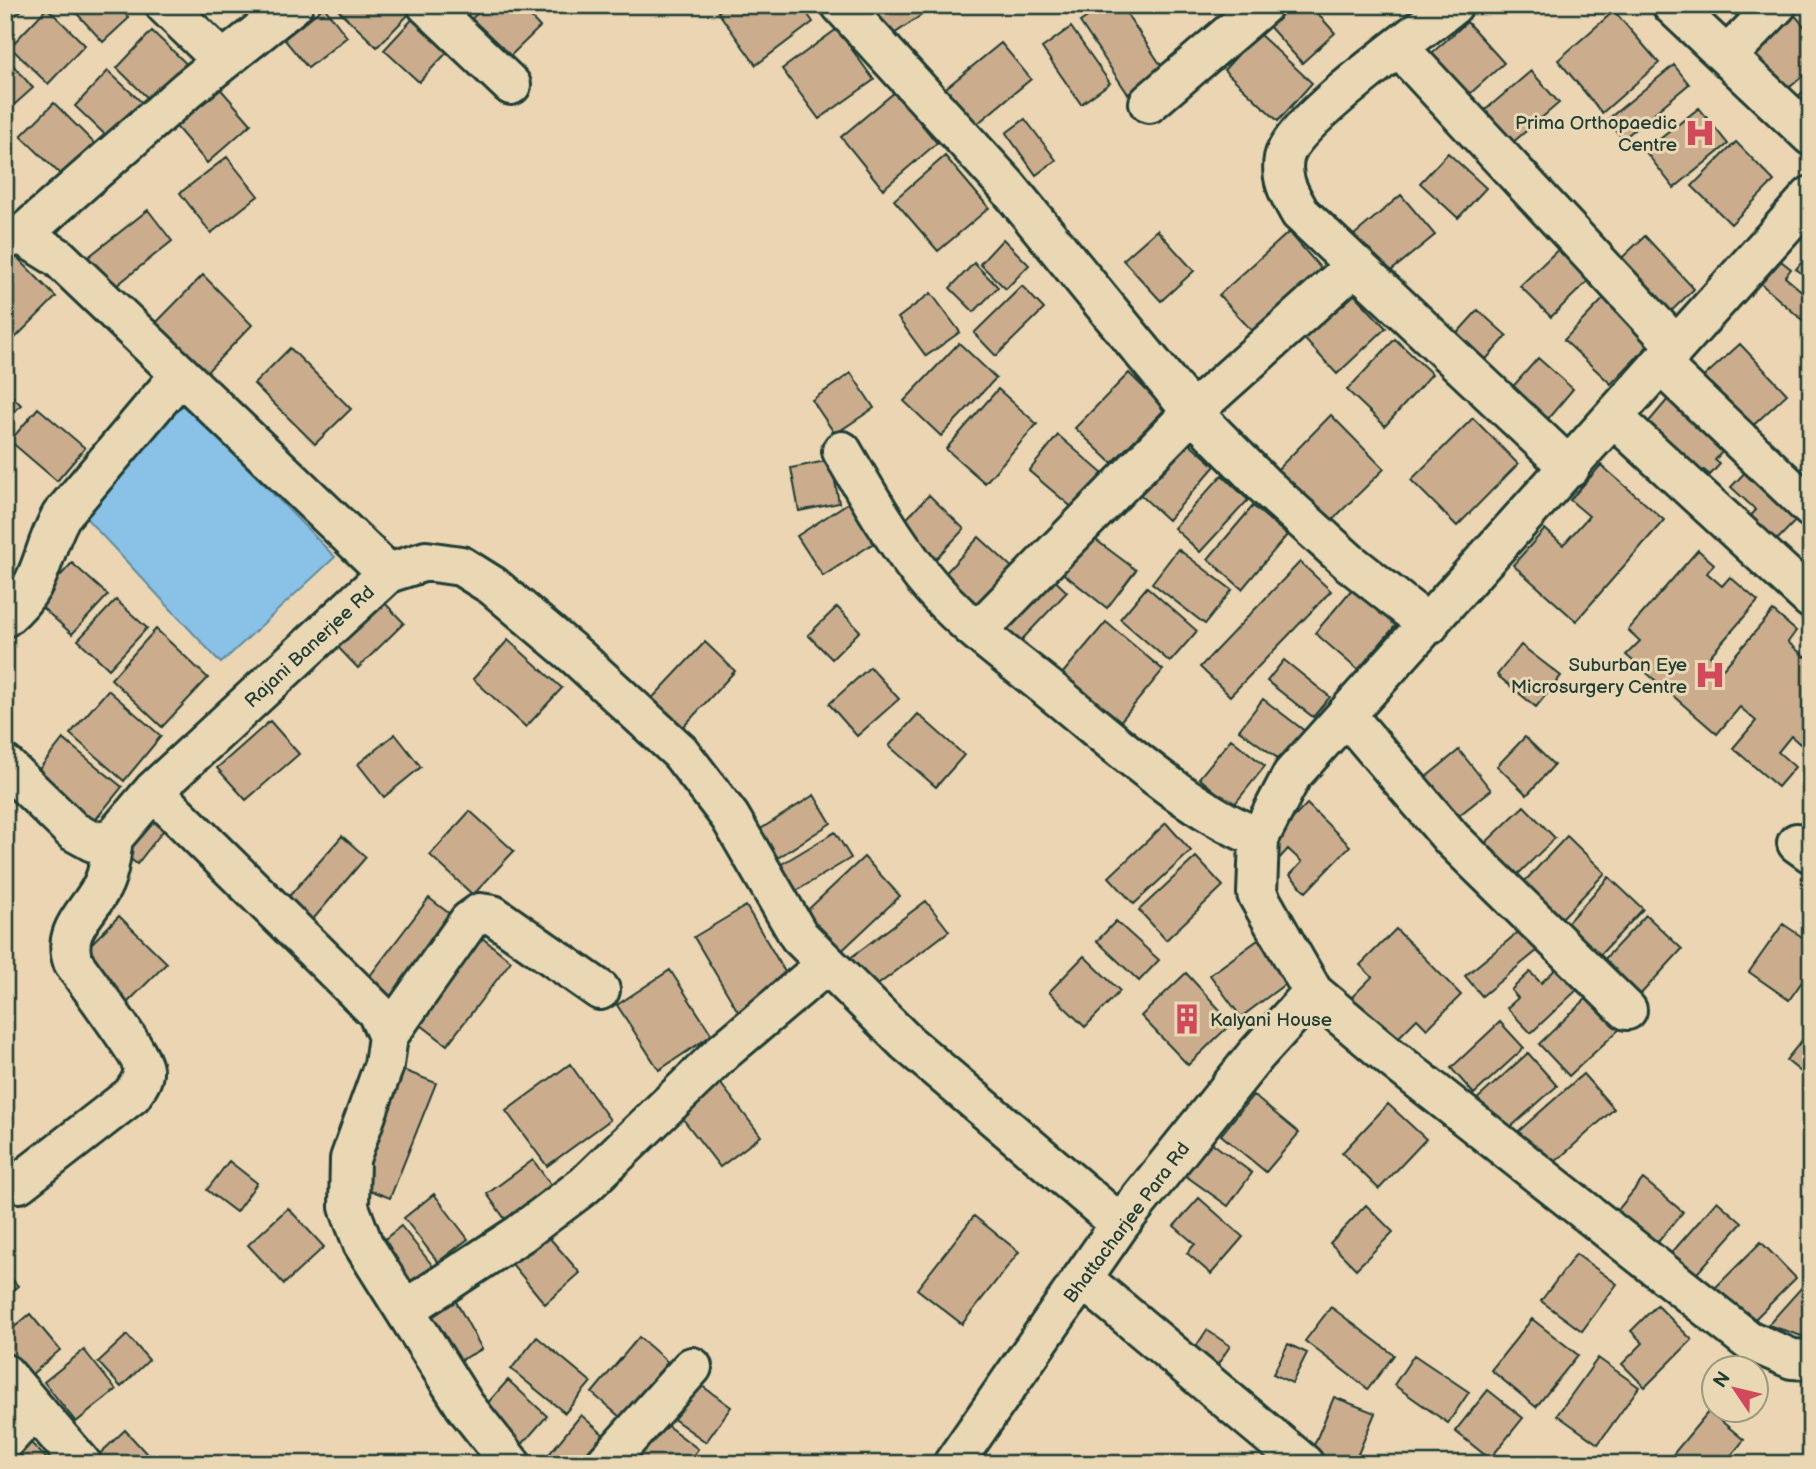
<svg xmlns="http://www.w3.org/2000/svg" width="1816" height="1469" font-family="'Balsamiq Sans',sans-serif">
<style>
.water{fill:#89c1e7;stroke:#5f8c9f;stroke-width:2}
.building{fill:#cbad8e;stroke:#1f3d34;stroke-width:2}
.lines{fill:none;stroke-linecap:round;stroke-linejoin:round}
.minor-casing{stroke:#1f3d34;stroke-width:44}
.minor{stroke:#ead8b5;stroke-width:38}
.labels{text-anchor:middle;stroke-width:6;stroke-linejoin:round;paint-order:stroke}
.poi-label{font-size:19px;fill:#1f3d34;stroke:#ead8b5;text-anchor:end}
.street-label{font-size:19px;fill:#1f3d34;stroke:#ead8b5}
</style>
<rect width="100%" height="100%" fill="#ecd5b2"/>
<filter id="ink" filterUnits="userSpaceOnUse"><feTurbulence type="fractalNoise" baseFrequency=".0143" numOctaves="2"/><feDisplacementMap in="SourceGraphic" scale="14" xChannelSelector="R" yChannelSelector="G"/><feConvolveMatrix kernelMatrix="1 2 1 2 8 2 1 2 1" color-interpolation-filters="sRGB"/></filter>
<g filter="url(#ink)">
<path class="water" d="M181,400L335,557L221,663L85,517Z"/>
<path class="building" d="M5,5H28L5,24Z
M69,5H117L129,18L103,42Z
M333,5H403L411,12L377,47Z
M486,5H519L540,27L504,62L467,23Z
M727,5H801L813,22L756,65L718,12Z
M877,5H921L926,12L888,38L869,11Z
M1105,5H1121L1164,70L1128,94L1080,22Z
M1287,5H1310L1335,33L1302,63L1267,24Z
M1726,5H1753L1740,19Z
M324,7L347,37L308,68L284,39Z
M47,8L85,45L48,84L10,47Z
M1614,11L1659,63L1602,113L1558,60Z
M418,13L453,46L419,82L384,50Z
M1793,13L1811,34V69L1783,93L1748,54Z
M1467,22L1504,63L1462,101L1425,59Z
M1071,27L1110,83L1081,104L1042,48Z
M837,29L874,80L819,119L782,69Z
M152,31L195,72L159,109L117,68Z
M1258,33L1312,83L1278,121L1224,70Z
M1001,43L1031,79L965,134L935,97Z
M5,56L33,88L5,113Z
M1674,65L1689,84L1623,139L1607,120Z
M108,71L149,109L116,145L75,106Z
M1531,71L1559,103L1505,149L1477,117Z
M210,77L251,124L207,163L167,116Z
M1811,84V123L1791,103Z
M895,92L937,143L883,189L841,137Z
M54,103L94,143L62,176L21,136Z
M1699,108L1728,144L1674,188L1645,151Z
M1025,119L1056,160L1036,175L1006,133Z
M1736,142L1774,181L1731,224L1692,186Z
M1448,153L1486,188L1458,218L1420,183Z
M945,156L989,208L938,251L894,200Z
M227,157L258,196L211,233L180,193Z
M1401,195L1435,235L1381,279L1348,240Z
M148,210L172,241L111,290L87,258Z
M1157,230L1194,271L1161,301L1123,260Z
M1289,232L1331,280L1262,342L1219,295Z
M1645,236L1694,289L1660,322L1609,270Z
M1003,239L1029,265L1006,289L980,264Z
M1568,240L1598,271L1551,317L1520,286Z
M7,247L56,297L8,345L5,342Z
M1811,251V292L1803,286L1809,279L1796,269Z
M1781,261L1791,269L1785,277L1811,299V319L1807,324L1761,284Z
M974,263L998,287L974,312L950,288Z
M203,275L252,325L197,382L146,333Z
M1022,286L1044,309L996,356L974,333Z
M1347,287L1386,328L1337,374L1298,332Z
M1611,291L1658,335L1611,384L1564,340Z
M931,293L960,332L926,356L898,318Z
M1478,310L1507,336L1478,368L1449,342Z
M1395,339L1432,374L1385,426L1347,390Z
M959,343L996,378L941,436L904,401Z
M1740,344L1787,394L1746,432L1699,381Z
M290,348L351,409L315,444L254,384Z
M1538,358L1573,389L1546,421L1510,390Z
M851,373L874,408L835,434L812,400Z
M1129,373L1165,409L1112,463L1075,428Z
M5,389L21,405L5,421Z
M998,389L1037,424L985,483L946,449Z
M1674,392L1732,440L1715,460L1720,464L1710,475L1704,470L1696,478L1641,431Z
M38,408L85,448L57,481L10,441Z
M1331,415L1384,469L1321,531L1269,478Z
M1473,418L1518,464L1457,526L1411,480Z
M1058,435L1103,474L1074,509L1029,471Z
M1180,435L1215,466L1168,520L1133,488Z
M831,460L839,503L799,511L791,468Z
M1755,462L1805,511L1772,545L1747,520L1756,510L1731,487Z
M1601,465L1664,520L1576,621L1513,565L1545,529L1563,545L1589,516L1570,500Z
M1222,475L1248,500L1200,552L1174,528Z
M929,495L964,529L930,565L894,532Z
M854,499L880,539L823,576L797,536Z
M1253,506L1287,535L1242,589L1208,559Z
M1088,534L1136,570L1107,608L1060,571Z
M979,537L1016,571L978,613L940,579Z
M1178,549L1232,590L1205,624L1152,583Z
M1698,550L1714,564L1707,573L1722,586L1730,577L1758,601L1710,656L1724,668L1773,611L1796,631L1788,642L1805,657L1811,650V732L1800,744L1791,736L1778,752L1795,767L1778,787L1733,748L1756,721L1740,707L1717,734L1626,655L1640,641L1628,630Z
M1300,562L1331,591L1230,696L1200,667Z
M72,563L108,595L72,634L36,602Z
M1044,570L1067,592L1013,649L991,626Z
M1147,587L1197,631L1170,662L1120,619Z
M1353,588L1396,625L1358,670L1315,633Z
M379,597L404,623L358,668L333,642Z
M116,600L147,628L109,669L78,640Z
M837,607L860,631L832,659L808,635Z
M1106,622L1163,670L1114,729L1057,680Z
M156,629L208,678L162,727L111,679Z
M508,640L562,688L526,727L473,679Z
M705,642L735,671L673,738L642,709Z
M1521,645L1561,676L1536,707L1497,675Z
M1284,660L1330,697L1313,717L1267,681Z
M870,667L899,699L857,736L829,704Z
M108,690L161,736L124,781L70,734Z
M1263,699L1306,732L1283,762L1239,730Z
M918,714L964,755L936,787L889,746Z
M270,721L299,754L246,800L217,768Z
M395,734L421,767L384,797L358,764Z
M1525,737L1554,765L1527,795L1497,766Z
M63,739L122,787L88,829L29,782Z
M1231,739L1265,766L1233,806L1199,778Z
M1459,750L1491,790L1452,821L1420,782Z
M814,795L831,823L776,859L759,830Z
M1307,804L1350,846L1306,892L1290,875L1302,862L1288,849L1277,861L1264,848Z
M1524,806L1555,838L1512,880L1481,847Z
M146,810L166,827L137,864L117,848Z
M470,811L514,851L473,895L430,855Z
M1166,823L1191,851L1134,904L1109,877Z
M835,832L851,858L791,894L775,868Z
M342,836L366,857L309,924L284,902Z
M1567,836L1605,873L1562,918L1524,882Z
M864,857L900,896L834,958L798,919Z
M1196,857L1223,886L1166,940L1139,910Z
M1609,877L1643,909L1599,956L1565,925Z
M429,898L459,921L394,1007L363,985Z
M926,901L949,931L867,993L845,962Z
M746,906L792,984L740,1015L694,937Z
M1646,915L1682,949L1638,997L1601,963Z
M119,916L167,963L125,1005L78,957Z
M1116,921L1159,960L1139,981L1097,941Z
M1783,924L1811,943V969L1789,1000L1749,972Z
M1396,929L1461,995L1427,1029L1417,1019L1391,1045L1347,1002L1372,977L1360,965Z
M1521,930L1538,950L1482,996L1465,976Z
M481,937L511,961L447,1045L416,1021Z
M1258,940L1289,981L1241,1017L1210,975Z
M1084,956L1120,991L1085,1027L1049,992Z
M1559,966L1579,988L1531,1033L1507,1008L1518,998L1511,990L1530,972L1541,983Z
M670,970L712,1035L659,1070L617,1005Z
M1186,973L1232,1023L1188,1065L1141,1016Z
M1592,993L1623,1026L1569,1076L1539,1044Z
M1500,1022L1524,1048L1474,1094L1451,1068Z
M1811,1029V1080L1786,1060Z
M1528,1053L1557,1086L1504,1133L1475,1101Z
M570,1064L610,1120L547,1166L506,1111Z
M398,1068L436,1083L390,1198L351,1183Z
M1583,1074L1614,1109L1545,1171L1513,1136Z
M714,1075L761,1136L720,1167L673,1106Z
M1253,1095L1299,1133L1266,1172L1221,1135Z
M1388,1104L1426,1139L1379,1189L1342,1153Z
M1204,1137L1252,1173L1228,1206L1179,1171Z
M533,1160L556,1192L510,1226L487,1194Z
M229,1161L257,1183L236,1212L207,1190Z
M1643,1179L1683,1212L1653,1248L1613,1216Z
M434,1194L468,1239L438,1262L404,1218Z
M1199,1198L1243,1237L1211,1274L1187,1253L1195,1244L1174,1226Z
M1717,1201L1742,1223L1691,1280L1667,1258Z
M1366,1205L1393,1232L1356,1269L1330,1243Z
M288,1208L324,1247L284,1284L248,1245Z
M974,1216L1019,1252L962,1324L917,1289Z
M401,1226L436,1270L410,1291L375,1247Z
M547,1235L580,1273L545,1304L512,1264Z
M1761,1242L1796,1278L1745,1329L1710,1293Z
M1576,1254L1617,1284L1582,1331L1541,1301Z
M5,1272L18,1286L5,1297Z
M1811,1277V1339L1768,1325Z
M454,1298L482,1349L454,1364L426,1314Z
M1657,1305L1692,1340L1645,1387L1622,1364L1643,1343L1631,1331Z
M1331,1307L1394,1355L1368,1389L1305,1341Z
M30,1314L60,1350L24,1381L5,1358V1335Z
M1532,1319L1578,1355L1536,1407L1491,1370Z
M1207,1330L1230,1346L1216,1367L1193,1351Z
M127,1335L149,1360L121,1387L98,1362Z
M537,1337L591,1382L565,1413L511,1369Z
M639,1337L668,1362L620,1417L592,1393Z
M1288,1344L1307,1353L1292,1383L1273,1374Z
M84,1350L116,1390L76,1422L44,1382Z
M1414,1355L1469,1392L1448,1423L1394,1385Z
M1598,1358L1639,1387L1598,1444L1557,1415Z
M508,1380L547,1416L518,1449L478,1414Z
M694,1380L731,1407L706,1442L668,1415Z
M1488,1390L1523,1418L1490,1459L1455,1431Z
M1334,1397L1375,1413L1354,1464H1332L1310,1455Z
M1709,1411L1744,1440L1724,1464H1665Z
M581,1415L612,1442L594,1464H541Z
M661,1421L698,1449L687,1464H649L636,1454Z
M125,1430L156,1464H92L91,1462Z
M23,1435L52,1464H5V1454Z"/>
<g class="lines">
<g class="minor-casing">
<path id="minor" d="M165,5L223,61
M427,5L511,85
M841,5L1006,185L1192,412L1264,485L1349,562L1429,625
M1453,5C1419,32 1291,123 1284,158C1280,180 1290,195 1300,213L1570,468
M1672,5L1811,136
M1399,48L1676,346
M1727,56L1777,5
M1149,103L1263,5
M1811,196L1292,775L1259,838L1257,894L1313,992L1389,1056L1748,1340L1792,1359L1811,1360
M22,235L188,89L293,5
M5,239L22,235L59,258L388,573L153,791L113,838L93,842L73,831L5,765
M1660,364L1811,508
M1613,417L1811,599
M842,451C867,494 892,537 923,577C957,620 1007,655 1050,690C1116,743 1181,805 1259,838
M388,573L426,561L461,566L493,586L577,657L680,752L730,817L799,936L907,1043L1120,1224
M5,617C46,582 38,558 61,516L180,375
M978,631L1192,412L1356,265
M1347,716L1452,839L1627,1010
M153,791L377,1012L388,1036L384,1065L350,1159L349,1207L363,1244L465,1406L511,1464
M1797,843L1811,853
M388,1036L469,921L480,913L493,915L600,990
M19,1183L132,1095C137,1087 144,1079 143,1069C142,1054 85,980 73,962C61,928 92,911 104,882C110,868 111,852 113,838
M1083,1279L1304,1464
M406,1309L520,1234L585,1185L724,1051L827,964
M5,1374L82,1464
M5,1441L34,1409
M605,1464L692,1367
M953,1464L1120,1224L1255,1056L1313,992"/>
</g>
<use href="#minor" class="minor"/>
</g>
</g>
<defs>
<g id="hospital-bare" transform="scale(2.415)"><path d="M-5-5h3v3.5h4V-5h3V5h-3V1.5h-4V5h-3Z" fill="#d1495b" stroke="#ead8b5" stroke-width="2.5" paint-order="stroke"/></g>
<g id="building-bare" transform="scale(2.415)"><path d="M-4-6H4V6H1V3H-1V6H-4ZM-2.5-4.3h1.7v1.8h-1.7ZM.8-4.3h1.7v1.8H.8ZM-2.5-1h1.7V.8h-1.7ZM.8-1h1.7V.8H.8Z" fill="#d1495b" stroke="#ead8b5" stroke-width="2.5" paint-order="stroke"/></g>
</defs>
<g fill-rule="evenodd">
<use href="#hospital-bare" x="1700" y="133"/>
<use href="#hospital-bare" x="1710" y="675"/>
<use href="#building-bare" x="1187" y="1019"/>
</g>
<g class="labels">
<g class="poi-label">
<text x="1677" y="129">Prima Orthopaedic<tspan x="1677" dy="22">Centre</tspan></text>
<text x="1687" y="671">Suburban Eye<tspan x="1687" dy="22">Microsurgery Centre</tspan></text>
<text x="1210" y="1026" text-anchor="start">Kalyani House</text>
</g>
<g class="street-label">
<text transform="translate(309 646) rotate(-43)" y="7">Rajani Banerjee Rd</text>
<text transform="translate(1126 1222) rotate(-53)" y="7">Bhattacharjee Para Rd</text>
</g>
</g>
<rect width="1816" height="1469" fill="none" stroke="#ead8b5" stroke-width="28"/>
<rect x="14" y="14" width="1788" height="1441" fill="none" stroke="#1f3d34" stroke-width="2.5" filter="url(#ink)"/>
<g transform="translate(1735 1389) rotate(305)"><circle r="33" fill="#ead8b5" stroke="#999a81" stroke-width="2"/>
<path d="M0-5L12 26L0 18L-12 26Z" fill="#d1495b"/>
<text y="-10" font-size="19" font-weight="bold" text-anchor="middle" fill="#1f3d34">N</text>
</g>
</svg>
